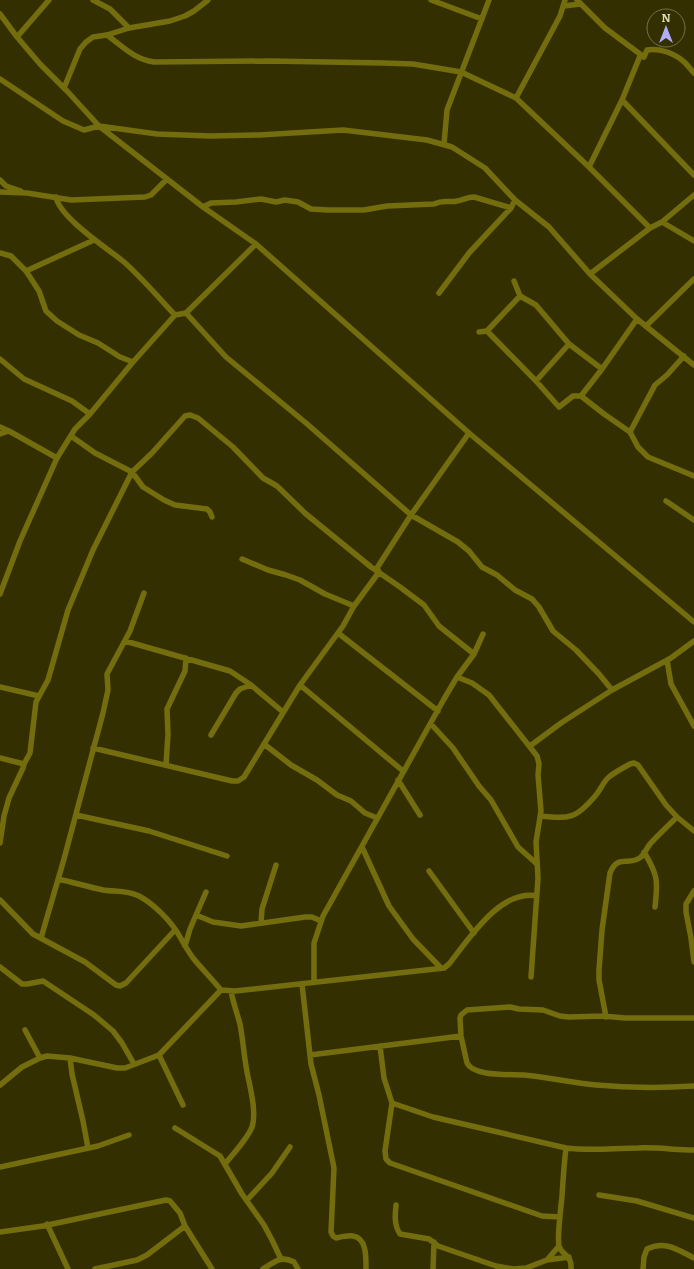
<svg xmlns="http://www.w3.org/2000/svg" width="694" height="1269" font-family="Literata,serif">
<style>
.lines{fill:none;stroke-linecap:round;stroke-linejoin:round}
.minor{stroke:#746d0d;stroke-width:5.5}
</style>
<rect width="100%" height="100%" fill="#332f00"/>
<g class="lines">
<path class="minor" d="M93,0L110,9L129,28
M431,0L482,19
M577,0L605,28L644,57
M564,6L580,4
M0,14L17,37L40,64L67,91L99,126L203,207L256,244L469,433L694,622
M107,35C122,46 134,59 154,62L269,61L384,63L413,64L461,72L516,98L589,167L650,228
M17,37L49,0
M644,57L647,50C659,48 674,53 683,61C687,64 690,69 694,73
M0,79L63,121L84,130L99,126L157,134L210,136L259,135L343,130L427,140L452,147L485,168L515,200L549,227L590,274L637,319L694,365
M64,88L80,49L86,42L93,37L107,35L129,28L170,21L185,16L194,11L208,0
M516,98L560,16L565,0
M622,100L694,175
M444,144L447,110L489,0
M589,167L622,100L640,56L644,57
M0,180L6,186L21,191
M0,192L27,193L71,200L145,197L151,195L167,179
M56,197C60,218 107,248 124,262C141,277 159,298 175,315
M203,207L211,203L236,202L261,199L276,202L285,200L298,202L311,209L328,210H364L387,206L434,204C444,199 448,203 457,201C463,200 468,197 474,197L511,208L515,200
M662,222L694,241
M0,253L11,256L26,271L39,291L46,311L57,321L79,335L98,343L120,357L133,362
M26,271L94,240
M590,274L650,228L662,222L694,195
M514,281L520,296L536,305L569,344L602,369
M439,293L469,253L511,208
M186,313L226,357L306,423L411,515L458,542L469,551L482,567L497,575L515,590L532,599L539,607L553,631L576,650L599,674L612,690L671,658L694,641
M646,326L694,279
M487,331L520,296
M479,332L487,331L536,381L559,407L573,396H581L604,414L630,432L638,447L648,457L694,476
M0,359L24,379L72,401L90,414
M536,381L569,344
M581,396L602,369L637,319
M0,427L9,431
M630,432L655,385L667,375L684,356
M0,434L9,431L57,458
M71,436L95,453L132,472L143,487L164,500L175,505L207,509L210,512L212,517
M666,501L694,520
M242,559L268,570L286,575L300,580L325,594L354,606
M0,594L20,541L57,458L75,429L90,414L133,362L175,315L186,313L256,244
M338,633L438,711
M125,641L230,671L251,685L283,712
M667,660L671,684L694,726
M457,677L472,683L489,695L537,756L539,764L538,775L541,811L536,842L538,878L531,977
M300,685L403,771
M0,687L39,696
M431,724L453,748L479,786L491,800L518,847L537,864
M211,735L236,693L240,689L251,685
M264,744L291,765L317,780L337,795L351,801L365,813L377,818
M530,746L561,723L612,690
M93,748L232,781H238L244,777L300,685L343,626L354,606L379,572L377,568L411,515L469,433
M0,758L24,764
M166,765L168,734L167,709L185,671L186,658
M398,780L420,815
M76,815L149,831L227,856
M540,816C570,819 576,819 596,795C601,789 603,782 609,777C615,772 623,768 630,764L634,763L638,765L666,805L677,817L694,831
M0,843L4,816L9,798L23,768L24,764L30,753L36,702L48,680L68,610L93,550L132,472L152,453L185,416L190,415L198,418L233,447L263,478L277,486L306,514L371,567L400,587L424,605L439,626L474,654
M362,847L389,906L413,939L441,968
M644,852C658,875 658,881 655,907
M429,871L474,933
M58,879C73,882 88,887 103,890C115,892 126,890 139,896C154,904 172,922 180,937C184,944 188,951 193,958C202,969 212,979 221,990
M694,891L686,904V912L691,938L694,962
M0,900L33,934L85,962L116,985L120,986L126,983L175,930
M196,915L213,922L241,926L305,917H312L321,921
M261,923L262,909L276,865
M41,938L64,859L103,713L108,690L107,674L130,631L144,593
M185,946L190,929L206,892
M0,967L22,984H27L43,981L94,1015L113,1031L122,1043L134,1064
M314,982V943L323,916L444,699L457,677L474,654L483,634
M302,984L311,1064L319,1095L334,1168L331,1232L333,1236L336,1238C341,1237 348,1235 353,1236C367,1238 366,1258 366,1269
M606,1017L599,980V970L602,930L610,873C618,853 629,867 641,857C644,854 647,848 650,844C658,835 668,826 677,817
M694,1018H625L603,1016L569,1017L560,1016L543,1010L519,1009L510,1007L467,1010L461,1015L460,1018L461,1036L467,1063C474,1077 510,1074 524,1075C548,1077 572,1083 596,1085C629,1088 662,1088 694,1086
M25,1030L40,1058
M380,1046L384,1078L392,1103L385,1151L386,1159L390,1163L542,1216L560,1217
M159,1055L183,1105
M310,1055L461,1036
M70,1058L72,1074L83,1121L88,1148
M0,1085L22,1067L40,1058L47,1056L70,1058L117,1068H125L159,1055L221,990L235,991L444,968L449,964C469,939 500,889 537,896
M392,1103L433,1117L566,1148C591,1151 614,1148 638,1148C657,1147 675,1150 694,1150
M175,1128L220,1156L242,1194L264,1225L272,1240L281,1259
M566,1148C564,1164 563,1180 562,1196C561,1208 557,1235 559,1246C562,1256 572,1254 571,1269
M225,1164C233,1154 248,1138 252,1127C257,1113 250,1087 247,1072C244,1056 243,1040 240,1024C237,1013 233,1002 231,991
M0,1167L98,1146L129,1135
M599,1195L637,1201L694,1218
M247,1200L272,1173L290,1147
M396,1205C395,1215 394,1225 400,1234L429,1239L438,1246L496,1266L513,1269L526,1268L547,1260L569,1257
M47,1224L68,1269
M0,1232L43,1226L166,1200L170,1201L180,1213L185,1226L212,1269
M547,1260L559,1246
M95,1269L137,1260L147,1255L185,1226
M263,1269C275,1262 280,1255 294,1262L298,1269
M433,1269L434,1242
M643,1269L644,1257L647,1249C665,1240 678,1250 694,1258"/>
</g>
<g transform="translate(666 28)"><circle r="19" fill="#332f00" stroke="#767347"/>
<path d="M0-3L7 15L0 10L-7 15Z" fill="#b0aefa"/>
<text y="-6" font-size="11" font-weight="bold" text-anchor="middle" fill="#dbd9b1">N</text>
</g>
</svg>
